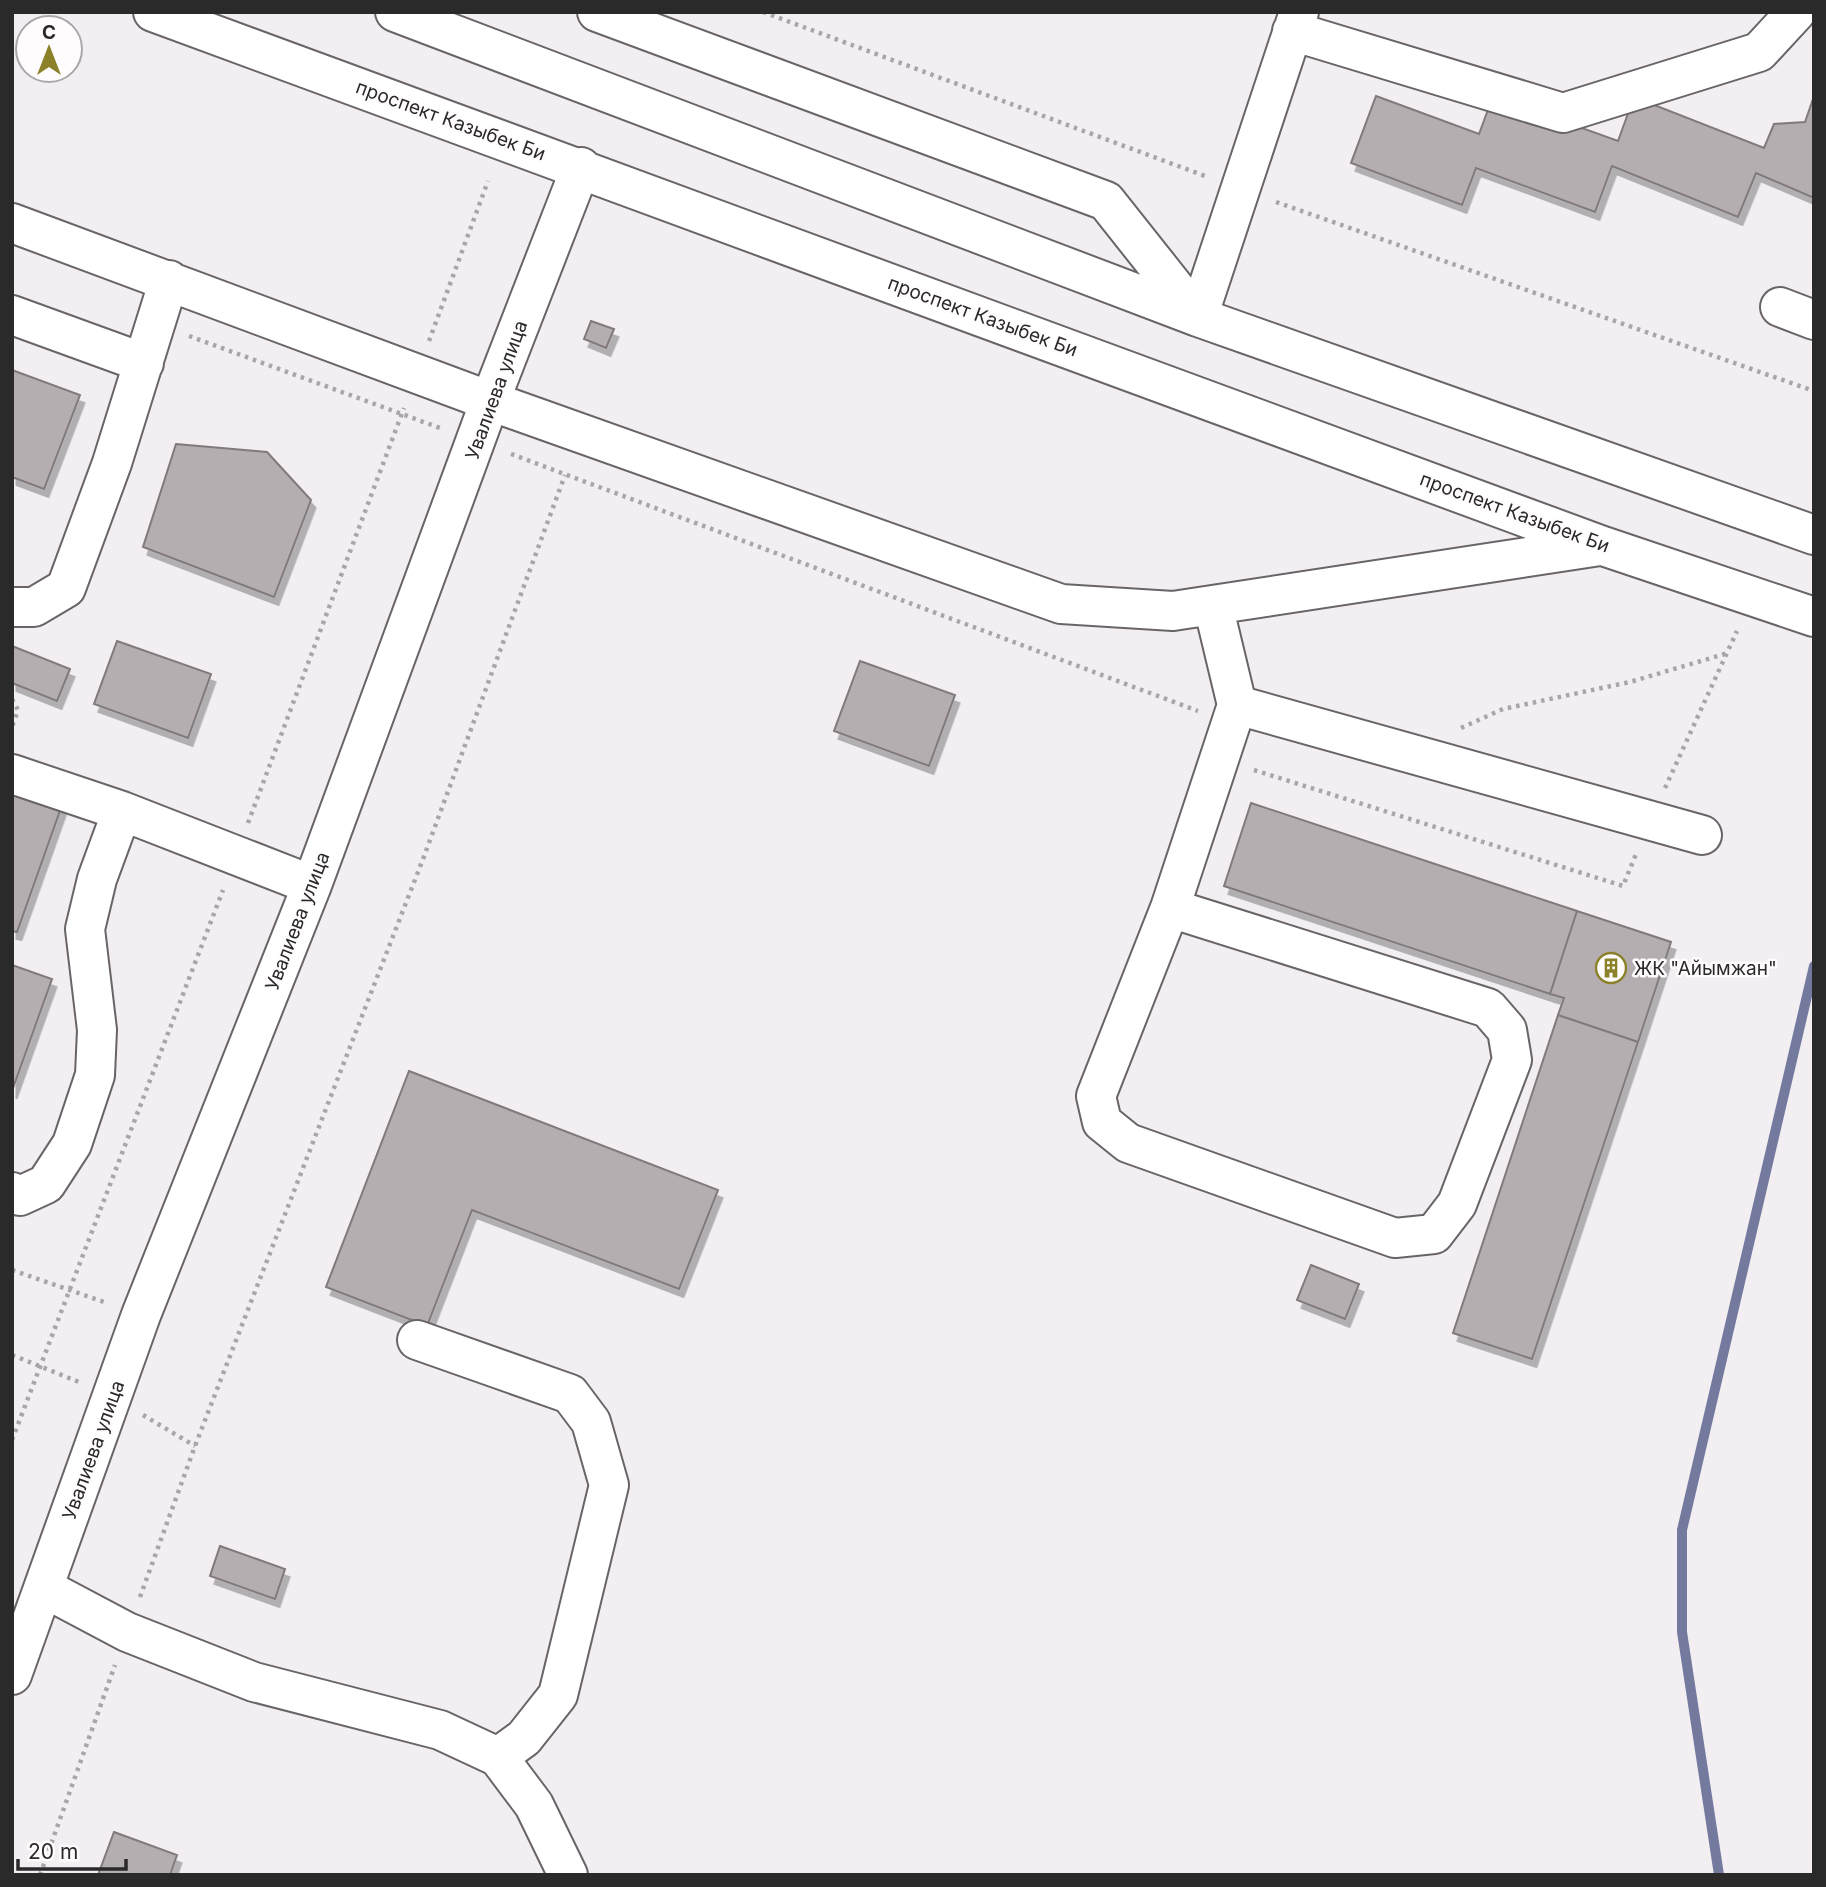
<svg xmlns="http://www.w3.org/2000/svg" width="1826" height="1887" font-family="Inter,sans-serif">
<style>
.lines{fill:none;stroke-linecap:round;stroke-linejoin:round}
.stream{stroke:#747a9e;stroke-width:10}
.building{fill:#b4aeb0;stroke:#807a7c;stroke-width:2;filter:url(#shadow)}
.minor-casing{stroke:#686467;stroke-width:42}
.path{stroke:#a9a6a9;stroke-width:4.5;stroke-dasharray:3.5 5;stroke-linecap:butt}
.minor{stroke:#fff;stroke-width:38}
.labels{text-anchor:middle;stroke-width:5;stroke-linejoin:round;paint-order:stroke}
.street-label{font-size:19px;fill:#2b2a2b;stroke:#fffcfe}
.poi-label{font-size:19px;fill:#2b2a2b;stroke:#fffcfe;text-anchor:start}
</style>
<defs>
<filter id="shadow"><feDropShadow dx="4.5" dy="8" stdDeviation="0" flood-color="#0004"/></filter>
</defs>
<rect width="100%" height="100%" fill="#f2eef2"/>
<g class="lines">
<path class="stream" d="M1719,1875L1682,1632V1530L1814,966"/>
</g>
<path class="building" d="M1376,96L1479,134L1493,96L1618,141L1634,97L1764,148L1774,124L1805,122L1814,96V198L1756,173L1738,217L1612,166L1595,212L1476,168L1462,205L1351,163Z
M591,321L614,329L606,348L584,339Z
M12,370L80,395L44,489L12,477Z
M176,444L267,452L311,500L274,597L143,547Z
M117,641L211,674L188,738L94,704Z
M12,646L70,669L57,701L12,683Z
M860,661L955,695L929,766L834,731Z
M12,787L62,805L17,932L12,931Z
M1251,803L1577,911L1550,994L1224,886Z
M1577,911L1671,942L1638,1042L1558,1015L1564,998L1550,994Z
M12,965L52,979L12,1091Z
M1558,1015L1638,1042L1532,1359L1453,1333Z
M409,1071L718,1190L679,1289L472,1210L427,1326L326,1287Z
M1311,1265L1359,1284L1345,1319L1297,1300Z
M220,1546L285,1569L275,1599L210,1576Z
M114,1832L177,1855L170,1875H98Z"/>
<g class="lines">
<g class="minor-casing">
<path id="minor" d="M153,12L1603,546L1814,617
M395,12L1198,317L1814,535
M597,12L1106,201L1198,317
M1292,31L1563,113L1759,52L1796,12
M12,223L490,401L1061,604L1173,611L1600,546
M1780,307L1814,320
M12,315L144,363
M1198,317L1299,12
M12,607H34L66,588L112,463L169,280
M1237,705L1702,835
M12,774L122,811L312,885
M1170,908L1096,1096L1102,1122L1128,1143L1395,1238L1434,1234L1457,1204L1512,1060L1507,1030L1488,1008L1170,908L1237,705L1213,605
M12,1192L20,1196L46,1184L72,1144L95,1075L97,1030L85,929L97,879L122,811
M417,1340L570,1394L591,1422L609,1485L558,1695L524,1738L498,1757
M44,1588L127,1632L254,1682L440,1730L498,1757L534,1805L568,1875
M12,1675L141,1315L312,885L490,401L581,167"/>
</g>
<path class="path" d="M763,12L1205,176
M1276,202L1814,391
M189,336L440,428
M429,341L488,181
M511,454L1198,711
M12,699L18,710L12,727
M1461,728L1503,709L1630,682L1728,653
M1254,770L1623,886L1636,854
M1665,788L1737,631
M248,823L404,408
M12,1270L107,1303
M12,1355L79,1382
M143,1415L195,1446
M12,1440L223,890
M140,1597L195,1446L423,859L565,475
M40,1875L115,1665"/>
<use href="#minor" class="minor"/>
</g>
<defs>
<g id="building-ring" transform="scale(1.575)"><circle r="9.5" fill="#fffcfe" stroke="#8b8128" stroke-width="1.5"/><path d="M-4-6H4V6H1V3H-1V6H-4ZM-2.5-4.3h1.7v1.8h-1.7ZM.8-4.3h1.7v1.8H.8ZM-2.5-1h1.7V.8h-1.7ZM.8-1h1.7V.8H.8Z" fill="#8b8128"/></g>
</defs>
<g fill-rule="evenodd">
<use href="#building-ring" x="1611" y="968"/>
</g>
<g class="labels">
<g class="street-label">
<text transform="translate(451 120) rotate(20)" y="7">проспект Казыбек Би</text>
<text transform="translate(983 316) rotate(20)" y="7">проспект Казыбек Би</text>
<text transform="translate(496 390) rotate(-70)" y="7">Увалиева улица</text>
<text transform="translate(1515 512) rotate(20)" y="7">проспект Казыбек Би</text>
<text transform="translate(297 921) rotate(-69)" y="7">Увалиева улица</text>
<text transform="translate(93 1450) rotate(-70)" y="7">Увалиева улица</text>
</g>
<g class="poi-label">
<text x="1634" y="975">ЖК "Айымжан"</text>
</g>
</g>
<rect width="1826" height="1887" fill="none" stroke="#2b2a2b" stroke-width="28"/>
<g transform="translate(49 49)"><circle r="33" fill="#fffcfe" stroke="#aaa8aa" stroke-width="2"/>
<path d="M0-5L12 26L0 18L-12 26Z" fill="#8b8128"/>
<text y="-10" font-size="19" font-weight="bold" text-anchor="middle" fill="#2b2a2b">С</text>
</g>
<path d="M18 1859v10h108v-10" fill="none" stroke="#2b2a2b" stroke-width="3.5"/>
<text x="28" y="1859" font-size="21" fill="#2b2a2b" stroke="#fffcfe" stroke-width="5" paint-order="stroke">20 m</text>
</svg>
